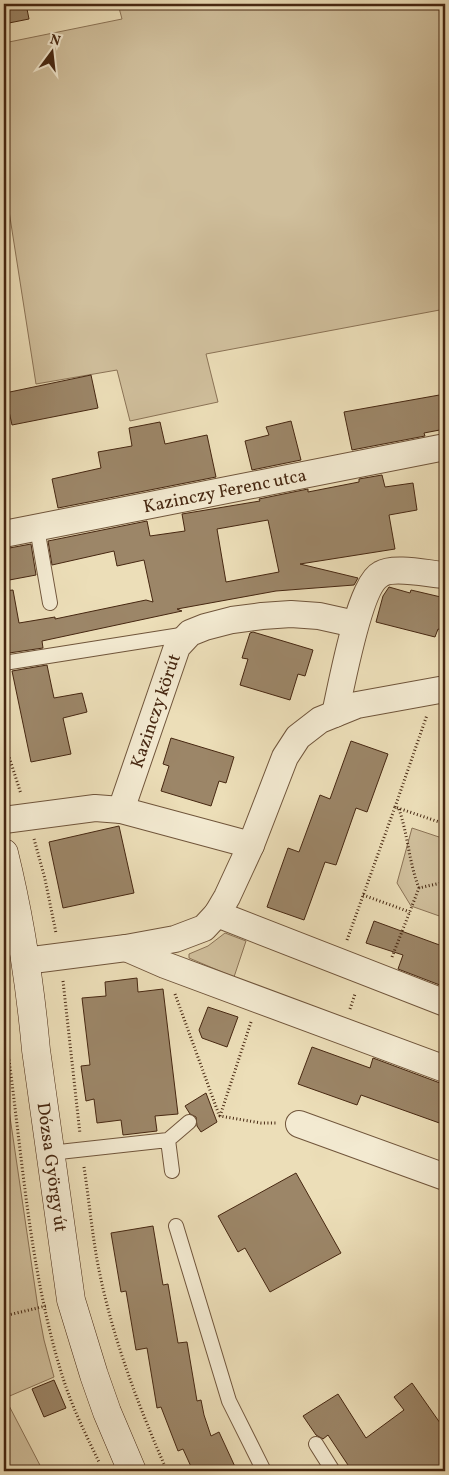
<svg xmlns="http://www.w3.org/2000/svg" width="449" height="1475" font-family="Vollkorn,serif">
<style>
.green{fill:#d0bf9c;stroke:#8b7356}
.building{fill:#9c8668;stroke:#462711;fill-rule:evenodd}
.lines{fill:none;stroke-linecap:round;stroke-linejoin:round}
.lane-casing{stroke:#70553b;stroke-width:16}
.street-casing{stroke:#70553b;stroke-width:28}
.secondary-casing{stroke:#462711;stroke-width:29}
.path{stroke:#462711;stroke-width:3;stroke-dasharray:1 2.5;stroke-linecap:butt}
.lane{stroke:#f3ead1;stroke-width:14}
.street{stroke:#f3ead1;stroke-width:26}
.secondary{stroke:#f3ead1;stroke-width:28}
.labels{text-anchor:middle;stroke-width:4;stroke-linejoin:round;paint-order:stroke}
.street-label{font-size:18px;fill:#462711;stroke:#f3ead1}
</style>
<rect width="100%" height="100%" fill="#ecdeb8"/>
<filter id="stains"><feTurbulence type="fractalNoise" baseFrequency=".004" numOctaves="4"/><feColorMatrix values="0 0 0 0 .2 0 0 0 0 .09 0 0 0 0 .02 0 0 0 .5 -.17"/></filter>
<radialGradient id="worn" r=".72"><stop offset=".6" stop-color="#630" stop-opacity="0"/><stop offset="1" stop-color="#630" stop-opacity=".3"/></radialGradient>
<path class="green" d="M118,4H445V309L206,354L218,402L130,421L117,370L36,384L4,179V43L122,19Z
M412,828L445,839V918L411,906L397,883Z
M225,933L246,941L234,977L189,958V954L208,946Z
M4,1076L38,1308L44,1340L54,1377L5,1398L43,1471H4Z"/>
<path class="building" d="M4,4H26L29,19L4,24Z
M91,375L98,408L12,425L5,393Z
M445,394V429L424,433L425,436L352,450L344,412Z
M291,421L301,460L252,470L245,441L269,435L266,427Z
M160,422L165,444L207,435L216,477L58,508L52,479L101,468L98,452L132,446L129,428Z
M382,475L385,487L413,483L417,510L389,515L395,549L300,564L358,578L354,585L276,591L177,609L182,611L42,641L43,648L9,653L7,646H4V591L13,590L19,623L55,617V619L146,600L153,602L144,560L117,566L114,551L52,565L48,541L147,521L150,536L185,531L182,514L260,501L259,499L308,489V492L359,482V479ZM268,520L279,572L226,582L217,529Z
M31,544L36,575L4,581V549Z
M389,587L410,593L411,590L445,598V631L438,629L435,637L376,622L383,596Z
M253,632L313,650L305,676L298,674L290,700L240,685L248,659L242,658L250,633Z
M47,665L54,698L82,693L87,712L63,718L71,754L31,762L12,671Z
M171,738L234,757L226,783L219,781L211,806L161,791L169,766L163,764Z
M351,741L388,754L367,812L356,808L336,865L325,862L304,920L267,907L288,848L299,852L320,795L330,799Z
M119,826L134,893L63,908L49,842Z
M374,921L445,947V987L398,969L403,955L366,943Z
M137,978L138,992L163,989L178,1114L155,1116L157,1131L123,1135L121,1120L97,1123L94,1099L86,1101L81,1066L90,1065L82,998L106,996L105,982Z
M208,1007L238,1017L227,1047L202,1038L199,1030Z
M312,1047L370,1068L373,1058L440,1083L445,1084V1125L361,1095L357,1105L298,1084Z
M206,1093L217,1122L201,1132L197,1126L196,1117L190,1114L185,1106Z
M296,1173L341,1253L270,1292L245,1248L238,1252L218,1216Z
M153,1226L163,1285L168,1284L178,1343L187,1342L197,1401L201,1400L204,1415L211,1436L219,1432L237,1471H193L183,1449L178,1451L161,1407L157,1408L147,1348L136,1350L126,1291L121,1292L111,1233Z
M54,1380L66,1408L44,1417L32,1389Z
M412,1383L445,1430V1471H352L328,1435L323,1439L316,1435L303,1416L338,1394L366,1438L404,1410L394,1397Z"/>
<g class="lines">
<g class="lane-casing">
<path id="lane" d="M37,528L50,603
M4,663L187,634
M168,1140L172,1171
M50,1153L168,1140L189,1122
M176,1226L229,1401L264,1471
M316,1444L333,1471"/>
</g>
<g class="street-casing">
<g id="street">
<path id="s1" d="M4,534L445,447"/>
<path d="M335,714C341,688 359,585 381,574C394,566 429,574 445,575"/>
<path id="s2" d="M121,810L177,647L190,633L205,627L232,620L262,616L291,614L319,616L355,624"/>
<path d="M4,820L95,808L121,810L251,845"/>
<path d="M217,914L445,1003"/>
<path d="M126,948L165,965L445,1069"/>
<path d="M25,961L126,948L175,939L204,928L217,914L227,897L251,845L285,757L298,737L320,720L357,705L445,689"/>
<path d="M299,1124L445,1177"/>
</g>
</g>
<g class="secondary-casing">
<g id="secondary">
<path id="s3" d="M4,853C20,918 30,984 36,1050L71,1300L94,1375L107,1412L132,1471"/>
</g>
</g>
<path class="path" d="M4,741L21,794
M395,807L427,715
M399,809C408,835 409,863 419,888
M34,839L45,879L56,933
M363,895L410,912
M347,940L395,807L445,824
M392,957L419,888L445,882
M63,981L80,1134
M175,994L219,1115
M350,1009L355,994
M251,1022L220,1116L261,1123H276
M4,1025C22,1143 27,1264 63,1378C72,1407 86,1435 99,1462
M84,1167C89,1200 92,1233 98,1265C112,1337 138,1405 167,1471
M4,1316L46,1306
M4,1464L6,1471"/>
<use href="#lane" class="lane"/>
<use href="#street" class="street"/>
<use href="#secondary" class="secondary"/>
</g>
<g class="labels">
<g class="street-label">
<text dy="6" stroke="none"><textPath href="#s1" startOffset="225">Kazinczy Ferenc utca</textPath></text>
<text dy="6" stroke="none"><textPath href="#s2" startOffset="105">Kazinczy körút</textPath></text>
<text dy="6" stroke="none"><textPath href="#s3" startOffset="318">Dózsa György út</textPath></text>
</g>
</g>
<rect width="449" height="1475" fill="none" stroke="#ecdeb8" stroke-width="20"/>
<rect x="5" y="5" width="439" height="1465" fill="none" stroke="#462711" stroke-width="2.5"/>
<rect x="10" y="10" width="429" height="1455" fill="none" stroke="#462711"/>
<g transform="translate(52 52) rotate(15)" stroke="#f3ead1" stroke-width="4" paint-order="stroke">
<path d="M0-4L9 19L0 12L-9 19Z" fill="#462711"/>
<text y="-8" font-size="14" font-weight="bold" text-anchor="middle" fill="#462711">N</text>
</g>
<rect width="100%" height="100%" filter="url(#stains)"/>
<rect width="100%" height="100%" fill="url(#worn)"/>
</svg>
